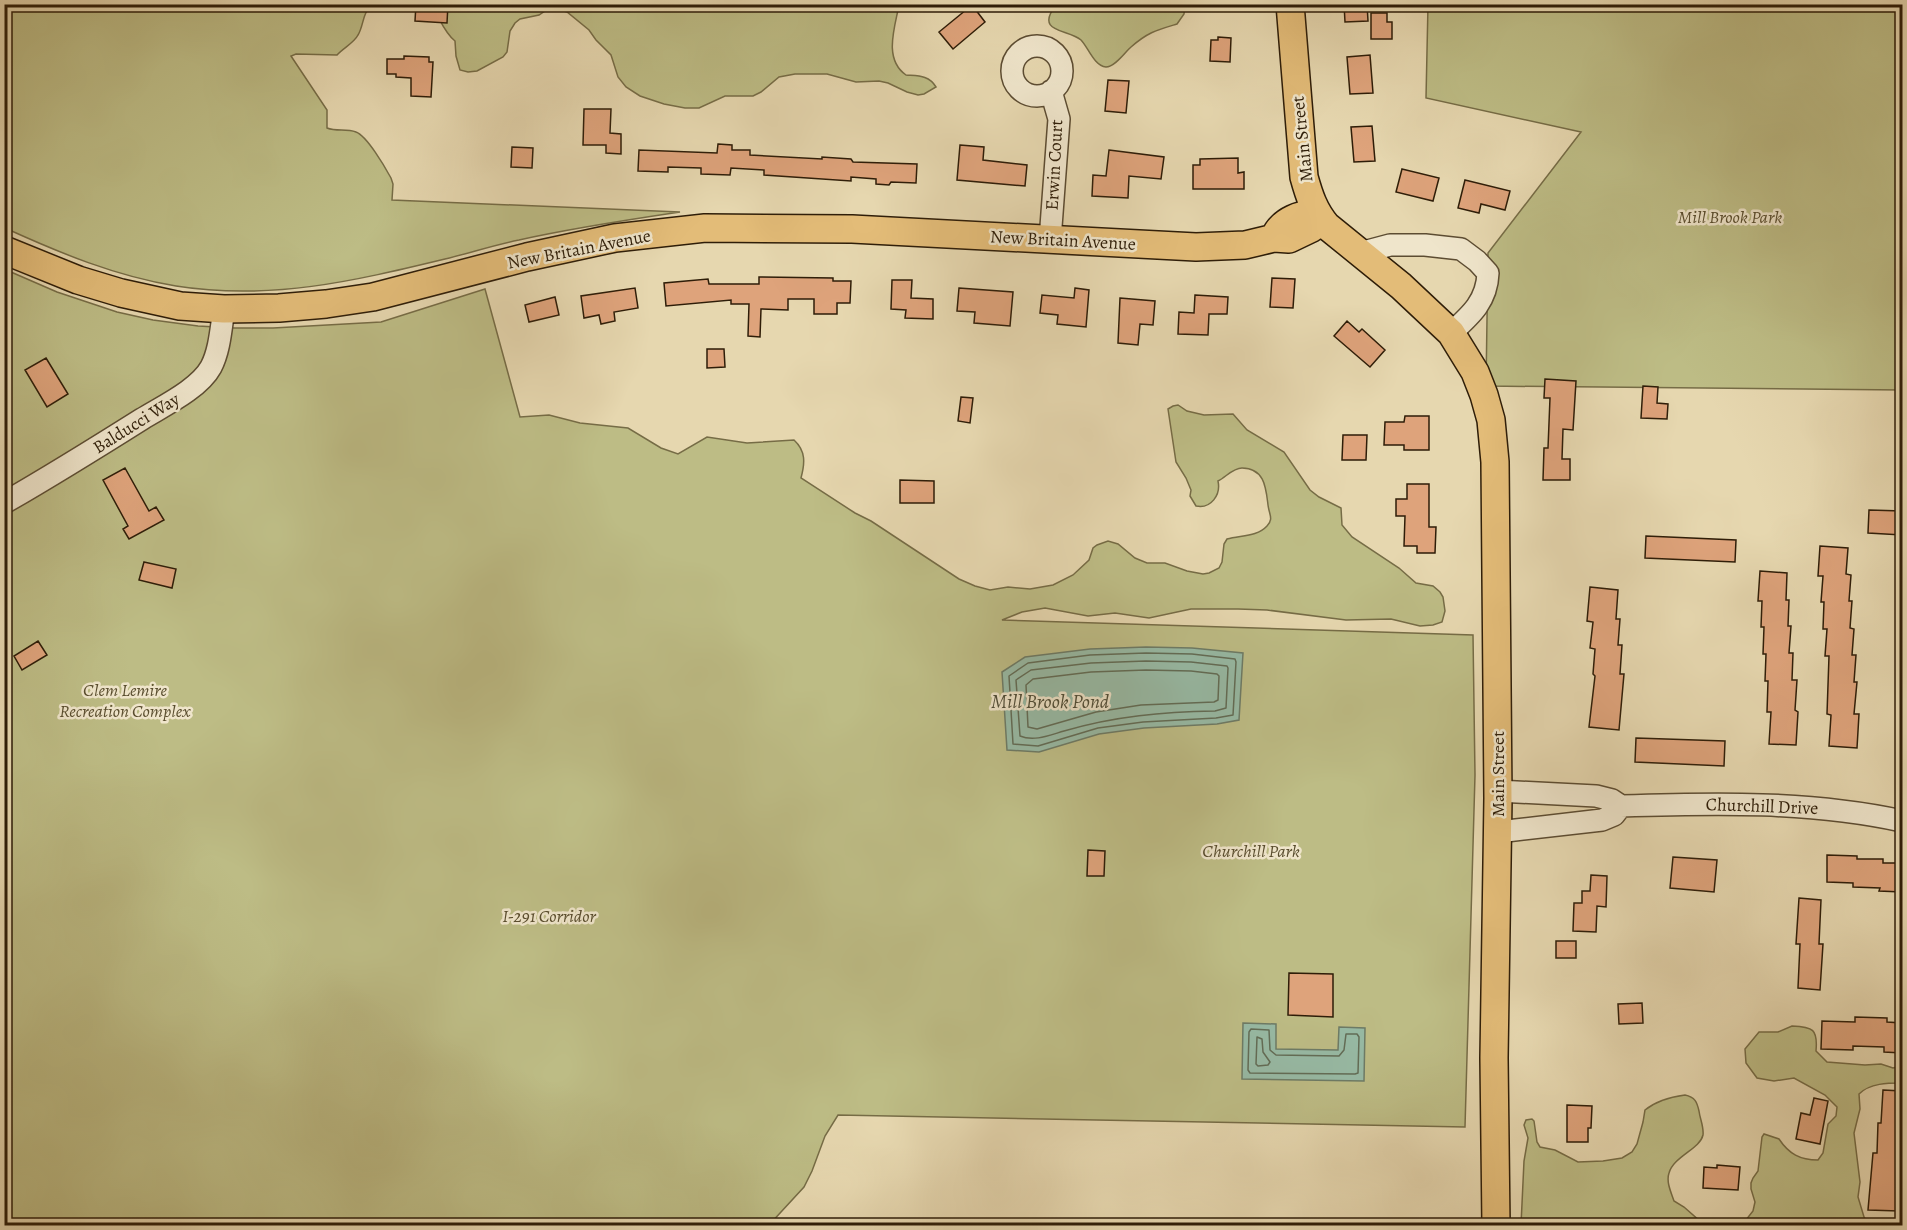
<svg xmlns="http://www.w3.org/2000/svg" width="1907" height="1230" font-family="Alegreya,serif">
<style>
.green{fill:#bdbc85;stroke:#766c46;stroke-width:1.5}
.water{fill:#97baa5;stroke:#6d7b66;stroke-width:1.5}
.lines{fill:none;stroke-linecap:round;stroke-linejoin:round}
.shore{stroke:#626c56;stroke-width:1.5}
.building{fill:#dea37b;stroke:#2e1d08;stroke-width:1.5}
.minor-casing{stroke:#5c4c32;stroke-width:24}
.major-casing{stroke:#2e1d08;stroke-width:30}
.minor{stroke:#efe5cb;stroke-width:21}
.major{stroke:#e3bc78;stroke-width:27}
.labels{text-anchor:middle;stroke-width:5;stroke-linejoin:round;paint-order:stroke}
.street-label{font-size:18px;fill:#2e1d08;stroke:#efe5cb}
.park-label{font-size:18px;font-style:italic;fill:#594d2e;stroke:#efe5cb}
.water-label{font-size:20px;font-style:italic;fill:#4e4c37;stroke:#efe5cb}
</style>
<rect width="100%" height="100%" fill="#e6d7af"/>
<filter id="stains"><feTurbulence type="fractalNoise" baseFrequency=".00333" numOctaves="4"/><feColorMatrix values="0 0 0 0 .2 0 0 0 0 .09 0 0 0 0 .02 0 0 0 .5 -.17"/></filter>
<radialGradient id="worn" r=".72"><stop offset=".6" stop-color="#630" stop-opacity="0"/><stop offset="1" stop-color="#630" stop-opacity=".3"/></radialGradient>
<path class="green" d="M5,4L372,5C362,13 364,25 358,35C354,43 343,48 337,55L296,54L291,56L327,110V128C337,132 346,128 356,132C367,136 385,167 391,178L393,184L392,200L680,212C626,220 572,228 519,240C494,245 470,253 445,259C354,281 270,301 176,286C115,276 60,253 5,228Z
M431,5H899C895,27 883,59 906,75C918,76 929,75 936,87L924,94L918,95L907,92L888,83L879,81L856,82L827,74H795L779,77L761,92L753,96H725L699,108H685L664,104L640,96L626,87L618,77L611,55L596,40L589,30L567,12L551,7L539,15L520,19L515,23L510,31L507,52L503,57L477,71L468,72L460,70L456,56L455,41C444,33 439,16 431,5Z
M1056,5L1185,4V5L1184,14L1177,24C1157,30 1148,32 1131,47C1125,52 1115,67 1106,67C1094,66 1088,47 1081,40C1068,29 1034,33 1056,5Z
M1428,5H1902V390L1486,386L1488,253L1581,132L1426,98Z
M4,269L57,292L117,312L153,320L198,326L235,328H273L381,322L485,289L520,417L549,415L580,423L628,428L661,448L678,454L707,437L747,443L794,440C806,451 805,463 801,478L855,513L871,521L959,579L975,586L990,590L1008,587L1030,589L1053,585L1073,575L1089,560L1093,548L1097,545L1108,541L1118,544L1135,558L1147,563H1165L1187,571L1203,574L1209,573L1219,568L1222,562L1224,544L1227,539C1240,535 1257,537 1267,526C1274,519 1269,514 1268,505C1266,489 1265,468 1242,468C1233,468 1226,477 1218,481C1221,495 1211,509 1196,506L1190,496L1191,490L1186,478L1176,462L1168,409L1173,406L1178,405L1187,411L1204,415L1233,414L1247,430L1284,452L1310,490L1319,497L1341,508L1342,525L1352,537L1399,568L1416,583L1433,586L1440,592L1443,597L1445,611L1442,622L1433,625L1420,626L1391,619L1346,620L1267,610L1238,609H1191L1149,618L1115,613L1088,616L1045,608L1022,612L1002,620L1473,635L1475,775L1465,1127L838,1115L825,1136L812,1171L804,1187L769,1225H5Z
M1792,1026C1813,1027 1818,1029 1816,1051L1827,1062L1865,1065L1881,1064L1893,1068L1902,1066V1083C1888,1083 1870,1083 1859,1094L1860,1109L1854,1133L1860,1182L1858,1197L1864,1217L1866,1220L1878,1224L1893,1223L1902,1220V1225H1742L1753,1211L1755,1202L1751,1189V1183L1753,1178L1758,1171L1762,1137L1764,1134L1779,1139C1789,1154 1800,1160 1818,1160L1823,1153L1828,1124L1836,1116L1837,1107L1825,1095L1794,1078L1774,1081L1757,1078L1746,1063L1745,1049L1759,1032H1778Z
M1685,1095C1695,1097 1697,1102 1699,1111C1700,1119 1704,1127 1703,1135C1700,1149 1674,1156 1669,1173C1666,1182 1671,1192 1674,1201L1684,1207L1700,1221L1709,1225H1521L1524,1161L1528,1138L1524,1125L1526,1120L1532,1119L1534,1121L1537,1142L1540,1147L1555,1150L1578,1162L1603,1161L1622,1158L1632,1152L1637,1144L1643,1122L1645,1110C1656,1101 1670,1097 1685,1095Z"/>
<path class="water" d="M1146,647L1192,648L1243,653L1239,720L1217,724L1144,728L1099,734L1039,752L1007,750L1002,672L1025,657L1090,649Z
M1243,1023L1276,1024V1049L1338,1050L1339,1027L1365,1028L1364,1081L1242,1079Z"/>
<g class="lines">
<path class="shore" d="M1146,653L1192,654L1235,659L1236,662L1233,715L1216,718L1143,722L1098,728L1038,746L1013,744L1009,676L1028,663L1090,655Z
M1146,661L1191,662L1227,666L1228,668L1226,708L1215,711C1163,712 1115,716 1064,731C1050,735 1034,742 1020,736L1016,680L1031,670L1091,663Z
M1146,670L1191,671L1217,674L1219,676L1218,700L1214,702L1141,705L1096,712L1037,729L1028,727L1026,685L1033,679L1091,672Z
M1251,1029L1269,1030L1270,1050L1276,1055L1339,1056L1344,1050L1346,1034H1357L1359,1037L1358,1073L1355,1074L1250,1073L1248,1070L1249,1032Z
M1257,1037L1262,1039L1263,1052L1270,1062L1268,1065L1258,1066L1256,1064Z"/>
</g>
<path class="building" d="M416,4H448L447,23L415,21Z
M1344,4H1367L1368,21L1345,22Z
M972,5L985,22L953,49L939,32Z
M1371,13H1387V22H1392V39H1371Z
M1218,37L1231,38L1230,62L1210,61L1211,40H1218Z
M1370,55L1373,93L1350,94L1347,57Z
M404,56L429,57V62H433L431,97L411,96V78L396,77V74H387V59H404Z
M1108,80L1129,81L1126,113L1105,111Z
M584,109H611L610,133L621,134V154L606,153V145H583Z
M1372,126L1375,161L1354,162L1351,127Z
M718,144L732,145V150H750V155L822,159V157L851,159L853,162L917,164L916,183L891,182L889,185L876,184V179L851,177V181L764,175V170L731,168L730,175L701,174V168L668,167V172L638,171L639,150L717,153Z
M960,145L984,147L983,160L1027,165L1025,186L957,180Z
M512,147L533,148L532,168L511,167Z
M1109,150L1164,157L1161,179L1129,176L1128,198L1092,196L1093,175L1106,176Z
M1238,158V173L1244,172V189H1193V165H1200V159Z
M1402,169L1439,178L1433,201L1396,192Z
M1465,180L1510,191L1505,210L1481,204L1479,213L1458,208Z
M759,277L833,278V281H851L850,303H837V314H814V299H788V310L761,309L760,337L748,336L749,304H731V300L666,306L664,283L708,279L709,284H759Z
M1272,278L1295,279L1293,308L1270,307Z
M892,280H912L911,298L933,299V319L905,318L906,310L891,309Z
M635,288L638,308L614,312L615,321L601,324L599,315L584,318L581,296Z
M959,288L1013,292L1010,326L974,323L975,312L957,311Z
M1075,288L1089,290L1086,327L1057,324L1058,315L1040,313L1042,295L1074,298Z
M1195,295L1228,297L1227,314H1209L1208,335L1178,334L1179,312L1194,313Z
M555,297L559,315L529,322L525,305Z
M1120,298L1155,301L1153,325L1140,324L1138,345L1118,343Z
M1347,321L1359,332L1362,329L1385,350L1370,367L1334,336Z
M707,349H724L725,367L707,368Z
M46,358L68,394L47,407L25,370Z
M1545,379L1576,381L1573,430L1563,429L1562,459H1570V480H1543L1544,448H1548L1550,398H1544Z
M1643,386L1658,387L1657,403L1668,404L1667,419L1641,418Z
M961,397L973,398L970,423L958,421Z
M1405,416H1429V450H1404V445H1384L1385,422H1404Z
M1343,435H1367L1366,460H1342Z
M125,468L149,511L156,507L164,520L129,539L123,529L128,526L103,480Z
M900,480L934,481V503H900Z
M1407,484H1429V527H1436L1435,553H1417V546H1404L1405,516H1396V499H1407Z
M1869,510L1902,511V535L1868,533Z
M1646,536L1736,540L1735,562L1645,558Z
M1820,546L1848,548L1846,574L1851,575L1849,601H1852L1850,628L1854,629L1852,655H1856L1854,682H1857L1854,714H1859L1857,748L1829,746L1831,715L1827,714L1829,656H1825L1827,629H1823L1824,602H1821L1823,576H1818Z
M144,562L176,569L172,588L139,580Z
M1760,571L1787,573L1786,600H1789L1788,626H1791L1789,653H1793L1792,680H1797L1795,710L1798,712L1796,745L1769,744L1771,712H1767L1768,681H1765L1766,654H1763L1764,627H1761L1762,601H1758Z
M1590,587L1618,590L1616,619H1620L1618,645H1622L1620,674H1624L1619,730L1589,727L1595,676L1593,674L1595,649L1590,648L1593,622L1587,621Z
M38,641L47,655L22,670L14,656Z
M1636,738L1725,741L1724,766L1635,762Z
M1088,850L1105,851L1104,876H1087Z
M1827,855L1857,856V859H1883V863H1902V892L1879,891L1880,888L1853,887V883L1827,882Z
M1673,857L1717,860L1714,892L1670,888Z
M1591,875L1607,876L1606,907L1597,906L1596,932L1573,931L1574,903H1582V891H1590Z
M1799,898L1821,900L1819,944H1823L1820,990L1798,988L1800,944H1796Z
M1556,941H1576V958H1556Z
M1289,973L1333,974V1017L1288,1015Z
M1642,1003L1643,1023L1619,1024L1618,1004Z
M1855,1017L1887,1018V1022L1902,1023V1053L1884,1052V1047L1853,1046V1050L1821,1049L1822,1021L1855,1022Z
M1883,1090L1902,1091V1157H1901L1899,1211L1868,1210L1873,1153H1877L1878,1123H1881Z
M1814,1098L1828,1101L1820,1144L1796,1139L1801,1113L1810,1115Z
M1567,1105L1592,1106L1591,1128H1588V1142H1567Z
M1717,1165L1740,1167L1738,1190L1703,1188L1704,1167L1717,1168Z"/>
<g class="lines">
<g class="minor-casing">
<path id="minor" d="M1012 71a25 25 0 1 1 50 0a25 25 0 1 1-50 0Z
M1050,240L1059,119L1051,91
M1360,253L1390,245H1425L1461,249L1477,261L1488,273C1487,301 1471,315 1451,333
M4,503C51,476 96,448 142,419C163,406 199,389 211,367C220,350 221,327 224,309
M1498,791L1596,796L1612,800L1621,806C1715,803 1810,801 1902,821
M1498,832L1602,820L1614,815L1621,806"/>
</g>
<g class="major-casing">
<path id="major" d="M1290,4L1304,177C1309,195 1314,211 1327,226L1401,286L1451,333L1475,372L1484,395L1491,420L1495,462L1498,798L1494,1058L1496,1226
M4,250L78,280L121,293L180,306L224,309L279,308L326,304L373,297L527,257L615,238L705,228L852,229L1196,247L1245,245L1274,238L1289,239L1312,228L1319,217C1302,211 1281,221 1274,238"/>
</g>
<use href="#minor" class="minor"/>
<use href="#major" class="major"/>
</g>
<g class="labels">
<g class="street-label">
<text transform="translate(1302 139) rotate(-96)" y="6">Main Street</text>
<text transform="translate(1054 165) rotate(-87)" y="6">Erwin Court</text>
<text transform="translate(1063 240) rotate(3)" y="6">New Britain Avenue</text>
<text transform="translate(579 249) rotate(-11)" y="6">New Britain Avenue</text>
<text transform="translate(136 423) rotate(-32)" y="6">Balducci Way</text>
<text transform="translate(1498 774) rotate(-90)" y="6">Main Street</text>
<text transform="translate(1762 806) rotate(2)" y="6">Churchill Drive</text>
</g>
<g class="park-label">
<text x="1730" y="223">Mill Brook Park</text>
<text x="125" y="696">Clem Lemire<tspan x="125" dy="21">Recreation Complex</tspan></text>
<text x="1251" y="857">Churchill Park</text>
<text x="549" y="922">I-291 Corridor</text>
</g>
<g class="water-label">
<text x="1050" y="708">Mill Brook Pond</text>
</g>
</g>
<rect width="1907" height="1230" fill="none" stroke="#e6d7af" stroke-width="24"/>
<rect x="6" y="6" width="1895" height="1218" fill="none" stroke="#2e1d08" stroke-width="3"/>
<rect x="12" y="12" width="1883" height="1206" fill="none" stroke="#2e1d08" stroke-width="1.5"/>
<rect width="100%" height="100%" filter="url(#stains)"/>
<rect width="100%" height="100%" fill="url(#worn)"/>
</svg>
